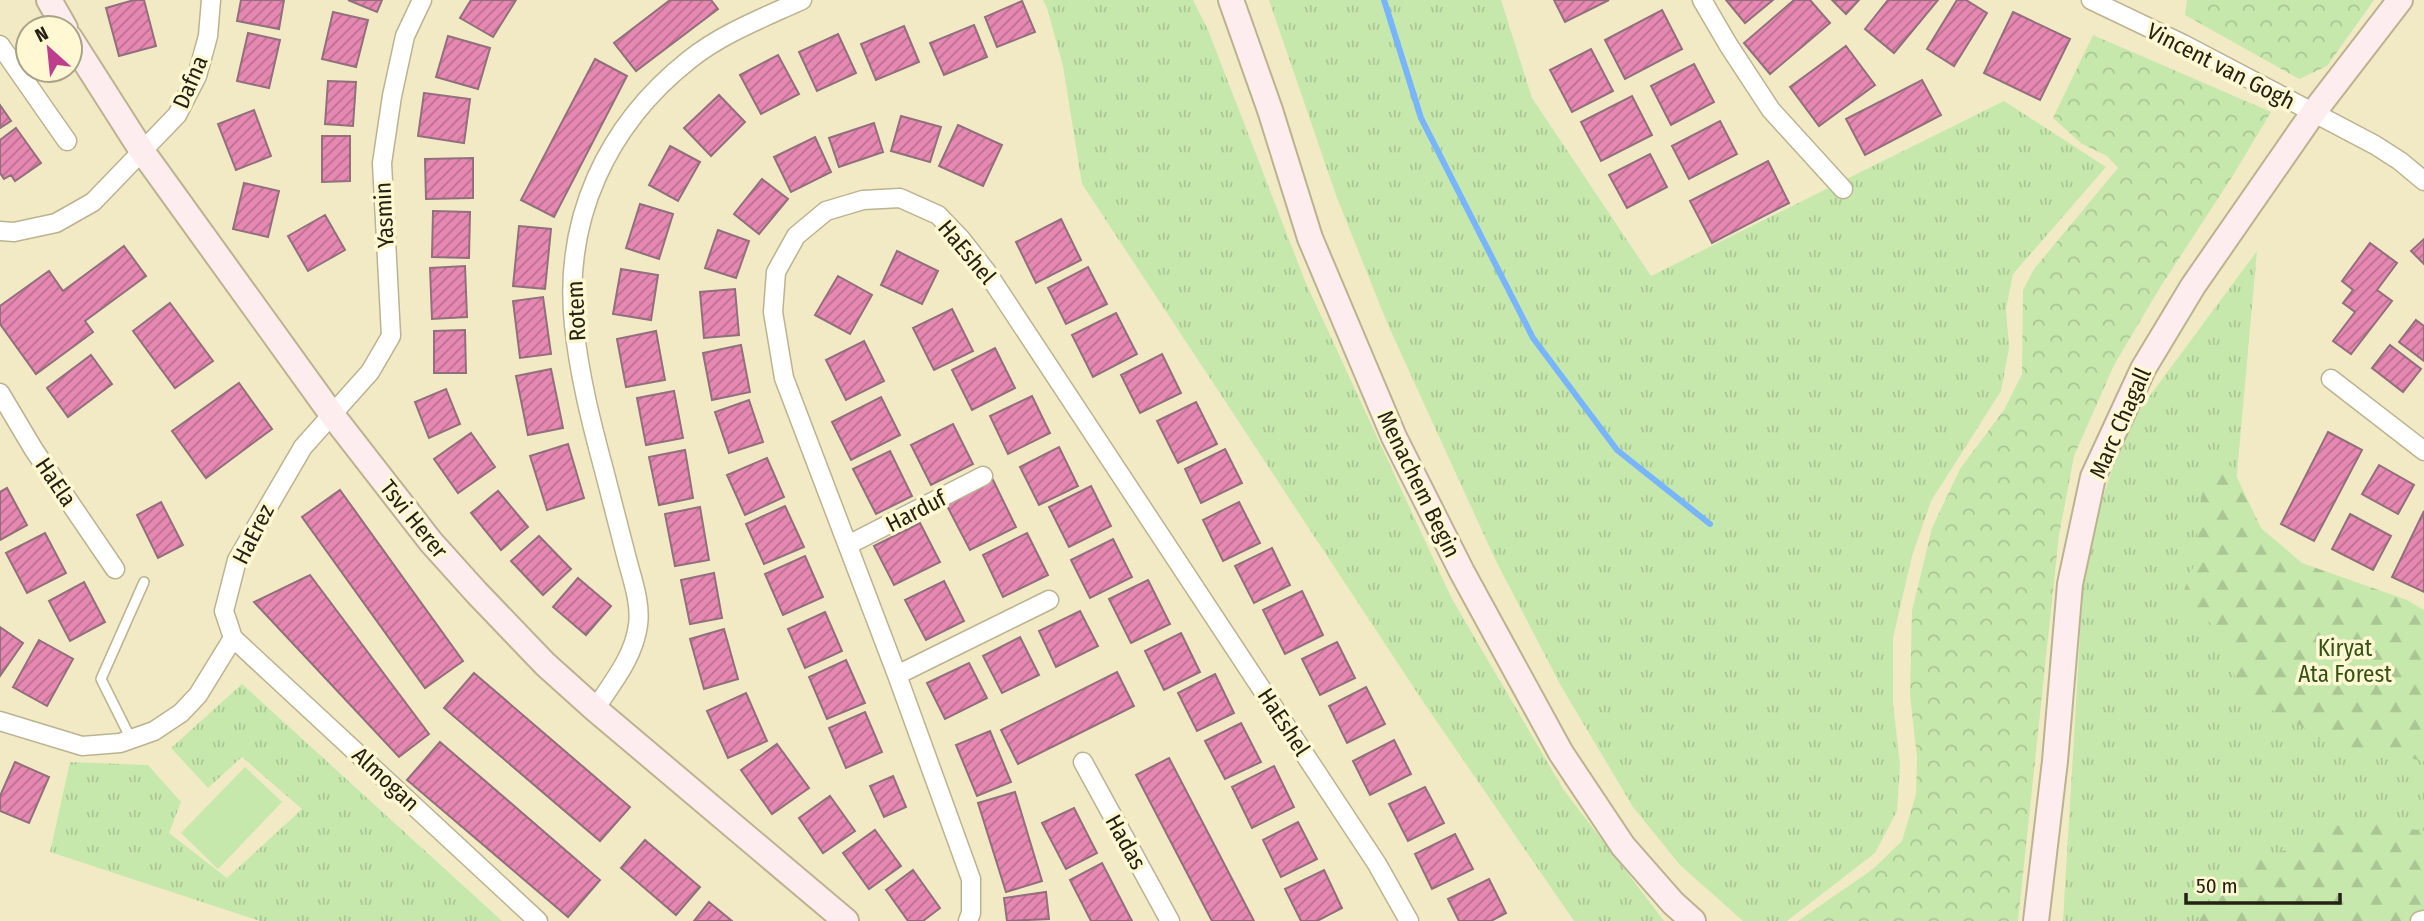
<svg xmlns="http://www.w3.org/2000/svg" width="2424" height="921" font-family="'Fira Sans Condensed',sans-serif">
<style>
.grass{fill:url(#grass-tufts)}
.forest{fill:url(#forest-firs)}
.park{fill:url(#park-crowns)}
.pitch{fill:#c6e8ac}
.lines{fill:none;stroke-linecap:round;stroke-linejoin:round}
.stream{stroke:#79b4fe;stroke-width:6}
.building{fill:url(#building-hatch);stroke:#926f7d;stroke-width:2}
.lane-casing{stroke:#bbb390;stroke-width:12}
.street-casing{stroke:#bbb390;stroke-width:21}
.secondary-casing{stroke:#bbb390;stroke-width:28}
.lane{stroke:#fff;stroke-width:9}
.street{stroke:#fff;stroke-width:18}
.secondary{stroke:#fdedee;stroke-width:24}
.labels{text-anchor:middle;stroke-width:7;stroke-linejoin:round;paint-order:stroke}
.street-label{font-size:23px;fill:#252214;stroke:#fff8d2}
.park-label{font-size:23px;fill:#345218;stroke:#fff8d2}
</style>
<defs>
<pattern id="grass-tufts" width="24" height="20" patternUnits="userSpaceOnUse" patternTransform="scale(1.75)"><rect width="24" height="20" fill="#c6e8ac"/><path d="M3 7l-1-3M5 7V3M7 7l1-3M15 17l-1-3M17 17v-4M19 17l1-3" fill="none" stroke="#aac793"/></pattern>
<pattern id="forest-firs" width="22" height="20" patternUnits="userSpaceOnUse" patternTransform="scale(1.75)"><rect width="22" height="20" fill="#c6e8ac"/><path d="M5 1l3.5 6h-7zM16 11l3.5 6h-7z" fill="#aac793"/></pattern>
<pattern id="park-crowns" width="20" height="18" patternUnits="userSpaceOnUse" patternTransform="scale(1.75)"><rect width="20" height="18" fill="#c6e8ac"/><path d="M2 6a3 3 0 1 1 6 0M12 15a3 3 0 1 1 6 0" fill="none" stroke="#aac793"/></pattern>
<pattern id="building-hatch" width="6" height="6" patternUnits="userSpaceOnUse" patternTransform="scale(1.75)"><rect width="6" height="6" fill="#e688b1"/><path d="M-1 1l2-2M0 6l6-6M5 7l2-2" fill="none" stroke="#ba6f8f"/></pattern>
</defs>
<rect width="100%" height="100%" fill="#f2eac5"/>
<path class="grass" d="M1043,0H1193L1208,30L1305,281L1451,597L1563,789L1664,921H1574L1424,703L1082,184L1063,66L1047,8Z
M1269,0H1501L1532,98L1651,276L2004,101L2106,167L2013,274L2006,309L2009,348L2001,391L1931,501L1912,556L1893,638V704L1900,764L1897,811L1875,853L1787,921H1743L1680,865L1633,807L1561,686L1495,559L1388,325L1337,198Z
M2257,251L2236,484L2276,586L2424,715V921H2063L2085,552L2126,428Z
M242,684L502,921H260L50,852L70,762L148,765L181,802L169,833L227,878L302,809L242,757L208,788L171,748Z"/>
<path class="forest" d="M2215,455L2232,467L2261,528L2302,563L2407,600L2424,610V761C2392,755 2353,752 2323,741C2313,737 2305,728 2296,723C2261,702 2228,698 2232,648C2217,628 2209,618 2186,609L2183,593L2194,565L2201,497Z
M2361,821L2424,831V921H2199L2220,888L2247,854L2254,859L2290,849L2329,827Z"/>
<path class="park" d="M2187,0H2374L2327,66L2299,79L2185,15Z
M2093,35L2271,112L2232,177L2161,286L2114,365L2074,456L2059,535L2018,921H1798L1873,869L1902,841L1916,794L1917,757L1910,695L1912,611L1932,528L1960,469L2004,410L2022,374L2023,290L2034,269L2118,168L2107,156L2082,144L2053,118Z"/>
<path class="pitch" d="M245,767L282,802L218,869L181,833Z"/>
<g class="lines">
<path class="stream" d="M1384,0L1421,118L1533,338L1617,450L1710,524"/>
</g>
<path class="building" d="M134,0H144L156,46L119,56L106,8Z
M241,0H284L279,29L237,21Z
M348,0H382L377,12Z
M471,0H516L493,37L460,18Z
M670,0H711L718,9L636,71L614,43Z
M1554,0H1609L1565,22Z
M1726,0H1773L1745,23Z
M1794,0H1810L1830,23L1770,74L1744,43Z
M1832,0H1859L1846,14Z
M1888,0H1938L1894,53L1865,29Z
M1957,0H1966L1987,13L1954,66L1927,49Z
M1022,1L1035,32L997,47L985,17Z
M1662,10L1682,49L1625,79L1605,40Z
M333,12L368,20L356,67L322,59Z
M2013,12L2070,39L2040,100L1984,73Z
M974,25L987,57L944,75L930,43Z
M904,26L919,62L876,80L861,44Z
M248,33L280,40L269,88L237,81Z
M838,34L856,73L817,91L799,52Z
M448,36L490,48L478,89L436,77Z
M1846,46L1875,85L1819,126L1790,87Z
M1591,49L1613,91L1572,112L1550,70Z
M778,55L799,94L761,114L740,75Z
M595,59L627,76L554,217L521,200Z
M1694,64L1714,102L1671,125L1651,86Z
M1922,80L1941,115L1865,155L1846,119Z
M328,81L356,82L353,126L325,124Z
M424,93L470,99L464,143L418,136Z
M719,95L745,122L711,156L684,128Z
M1632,96L1652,135L1601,161L1581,122Z
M0,105L11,121L0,128Z
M254,110L271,156L236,170L218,124Z
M901,116L941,127L930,162L891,151Z
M1720,121L1737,154L1689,179L1672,146Z
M874,123L883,152L839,167L829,138Z
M958,125L1002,145L983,186L939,166Z
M16,128L41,163L15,181L11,175L4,179L0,173V140Z
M322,136H350V181L322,182Z
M815,137L831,172L791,192L774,157Z
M670,146L700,162L678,201L649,185Z
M1650,154L1667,187L1627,208L1609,175Z
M473,158V198L426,199L425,159Z
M1768,161L1789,203L1712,243L1690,201Z
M762,179L788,199L759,234L734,214Z
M244,183L279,191L268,237L233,229Z
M640,204L673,214L659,259L626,248Z
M433,211L470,212L469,258L432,257Z
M325,215L345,250L308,271L288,236Z
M1061,219L1081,260L1036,283L1016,242Z
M519,226L551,229L545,289L513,286Z
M718,230L749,241L736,278L705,268Z
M2424,239V264L2411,251Z
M2370,243L2397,263L2377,290L2392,301L2351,354L2333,341L2355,312L2343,303L2353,290L2342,281Z
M124,246L146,276L85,321L93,332L36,374L0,324V306L49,271L63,291Z
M897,251L938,271L922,304L881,285Z
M465,266L467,317L432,319L430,268Z
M1088,267L1107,304L1066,324L1048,288Z
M621,269L658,275L651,320L613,314Z
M838,276L872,295L850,334L815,315Z
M735,289L739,335L704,338L700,292Z
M543,297L551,354L520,358L513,301Z
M170,303L213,361L175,388L133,331Z
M952,309L973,351L934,370L913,328Z
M1116,313L1137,354L1093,377L1072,335Z
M2416,320L2424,326V361L2399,342Z
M465,330L466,373H434V331Z
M656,331L665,380L626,387L617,339Z
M864,341L884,381L846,400L826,360Z
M741,345L750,392L712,400L703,353Z
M2390,345L2421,369L2403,392L2372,368Z
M995,348L1015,388L972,410L952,370Z
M1162,354L1181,393L1140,413L1121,375Z
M91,355L112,384L68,417L47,388Z
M551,369L563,428L528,435L516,376Z
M239,383L272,429L206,478L172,431Z
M446,389L460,424L429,438L415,402Z
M674,391L683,438L646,445L637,398Z
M1032,396L1050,433L1008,454L990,416Z
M881,397L900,435L851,460L832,422Z
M749,400L763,442L729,453L715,412Z
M1196,402L1217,444L1178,463L1157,421Z
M953,424L973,464L931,485L911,445Z
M2328,432L2362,450L2314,541L2281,524Z
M471,433L495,467L458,493L434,459Z
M568,444L584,498L547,510L530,456Z
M1059,447L1078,486L1039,505L1020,467Z
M1225,449L1242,483L1201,503L1185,469Z
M685,450L693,498L659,505L649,457Z
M890,451L912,496L876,514L853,469Z
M767,458L784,497L745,515L727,475Z
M2379,465L2414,485L2398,514L2362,494Z
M992,478L1016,527L970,550L945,502Z
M1091,486L1111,526L1069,547L1049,507Z
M7,488L27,525L0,540V492Z
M340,490L463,661L425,688L302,517Z
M498,491L528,527L501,550L471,513Z
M161,502L183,545L158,558L137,515Z
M1239,502L1260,543L1223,561L1203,520Z
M785,506L804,547L764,564L746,524Z
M700,507L709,560L675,566L665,514Z
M2424,511V592L2392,577Z
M2350,514L2391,536L2373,570L2332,549Z
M920,523L940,562L894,585L874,546Z
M45,533L66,573L27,593L6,553Z
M1027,533L1048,575L1003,597L983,555Z
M539,536L571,569L543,595L511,561Z
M1113,539L1132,577L1090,598L1071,560Z
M1272,548L1290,585L1254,603L1235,566Z
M805,556L823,597L783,615L765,574Z
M714,573L722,618L690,624L681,580Z
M310,575L429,734L399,757L254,602Z
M578,578L611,606L586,635L553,607Z
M1148,580L1170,624L1131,643L1109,599Z
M944,581L964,621L926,640L905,600Z
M84,582L105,622L70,641L49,601Z
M1302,591L1323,635L1285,654L1263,610Z
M1080,611L1098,646L1056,667L1039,631Z
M825,612L842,651L805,668L788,629Z
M0,627L23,643L0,676Z
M724,629L738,679L704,689L690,639Z
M1181,633L1200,672L1164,690L1145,651Z
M1020,637L1039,675L1002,693L983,656Z
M39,640L73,659L47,706L13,687Z
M1337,642L1355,678L1320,695L1302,659Z
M846,660L865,703L827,719L809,677Z
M969,663L987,698L945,719L927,683Z
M1117,672L1134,706L1018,764L1001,730Z
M474,673L630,807L600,841L444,708Z
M1215,674L1234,713L1197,731L1178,693Z
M1366,687L1385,724L1347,743L1329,706Z
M746,693L767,741L728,758L707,711Z
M865,712L882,752L846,768L829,728Z
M1241,723L1261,762L1225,779L1205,741Z
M990,731L1011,782L977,796L956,745Z
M1394,740L1411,774L1370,795L1353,761Z
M440,742L600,880L568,917L407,780Z
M777,744L809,788L772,814L741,770Z
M1169,758L1254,921H1212L1136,775Z
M15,762L49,777L29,823L0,811V796Z
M1274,766L1294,807L1252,828L1232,787Z
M893,776L906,807L884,817L870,786Z
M1425,787L1444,823L1408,841L1389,804Z
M1015,792L1042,881L1006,892L978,803Z
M830,796L855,831L823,853L799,818Z
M1074,808L1097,853L1066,869L1042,823Z
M1298,822L1317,859L1281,877L1263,840Z
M875,830L901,866L869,889L843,853Z
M1455,834L1473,869L1432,889L1415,854Z
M645,840L700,887L676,915L621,868Z
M1102,863L1132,921H1091L1070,880Z
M913,870L940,908L923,921H908L886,890Z
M1324,870L1342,908L1317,921H1301L1285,889Z
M1489,879L1506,913L1491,921H1459L1448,899Z
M1046,892L1049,919L1007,921L1004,898Z
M709,902L732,921H694Z"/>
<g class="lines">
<g class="lane-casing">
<path id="lane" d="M131,739L101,679L144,582"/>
</g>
<g class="street-casing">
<path id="street" d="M1702,0L1729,46L1771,110L1843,189
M2091,0L2183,44L2375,145L2400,161L2424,181
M0,45L67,141
M0,231L14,232L56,223L93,202L177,115L197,76L208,36L211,0
M2331,379L2424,451
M0,393L34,450L115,569
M848,545L983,476
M233,638L538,921
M897,675L1049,600
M595,709C612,683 634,657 638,625C641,605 633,581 628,563C620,532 612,501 604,470C591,422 579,374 574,325C563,219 607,125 689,60C721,34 765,17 802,0
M0,721L82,746L120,743L154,731L181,713L198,695L233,638L224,611L237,560L303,447L370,372L391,336L382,163L392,96L405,36L422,0
M1083,762L1170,921
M968,921L971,913V879L897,675L784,378L773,312L776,272L796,236L826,211L863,200L900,198L938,215L961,239L986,271L1377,864L1409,921
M2420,921L2424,920"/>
</g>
<g class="secondary-casing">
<path id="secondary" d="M49,0L65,28
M1231,0L1270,110L1310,238L1394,437L1462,572L1561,753L1623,846L1673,903L1693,921
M70,38L142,151L333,416L431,542L476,592L545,664L595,709L846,921
M2036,921L2055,761L2070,584L2093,477L2143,369L2193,286L2313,113L2400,0"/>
</g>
<use href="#lane" class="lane"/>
<use href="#street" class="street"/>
<use href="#secondary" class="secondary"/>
</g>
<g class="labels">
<g class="street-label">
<text transform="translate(2221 66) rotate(27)" y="8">Vincent van Gogh</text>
<text transform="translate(190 82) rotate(-67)" y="8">Dafna</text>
<text transform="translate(384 215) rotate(-93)" y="8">Yasmin</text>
<text transform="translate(967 252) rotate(50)" y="8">HaEshel</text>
<text transform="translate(576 311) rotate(-93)" y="8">Rotem</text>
<text transform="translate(2120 423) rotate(-66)" y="8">Marc Chagall</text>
<text transform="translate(56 482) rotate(56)" y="8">HaEla</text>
<text transform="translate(1419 484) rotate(64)" y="8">Menachem Begin</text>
<text transform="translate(916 511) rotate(-27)" y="8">Harduf</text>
<text transform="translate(414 519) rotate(51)" y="8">Tsvi Herer</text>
<text transform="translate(253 534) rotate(-63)" y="8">HaErez</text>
<text transform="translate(1284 722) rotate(57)" y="8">HaEshel</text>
<text transform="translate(386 779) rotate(43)" y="8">Almogan</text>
<text transform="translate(1126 842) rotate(61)" y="8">Hadas</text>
</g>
<g class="park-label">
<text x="2345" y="656">Kiryat<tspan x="2345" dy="26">Ata Forest</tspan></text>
</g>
</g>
<g transform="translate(49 49) rotate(333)"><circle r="33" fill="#fff8d2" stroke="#a8a286" stroke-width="2"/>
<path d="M0-5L12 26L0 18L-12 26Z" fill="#bc3e8c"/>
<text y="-10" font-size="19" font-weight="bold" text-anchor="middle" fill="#252214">N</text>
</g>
<path d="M2186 893v10h154v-10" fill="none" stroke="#252214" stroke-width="3.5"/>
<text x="2196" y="893" font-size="21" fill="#252214" stroke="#fff8d2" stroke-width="5" paint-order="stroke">50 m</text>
</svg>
